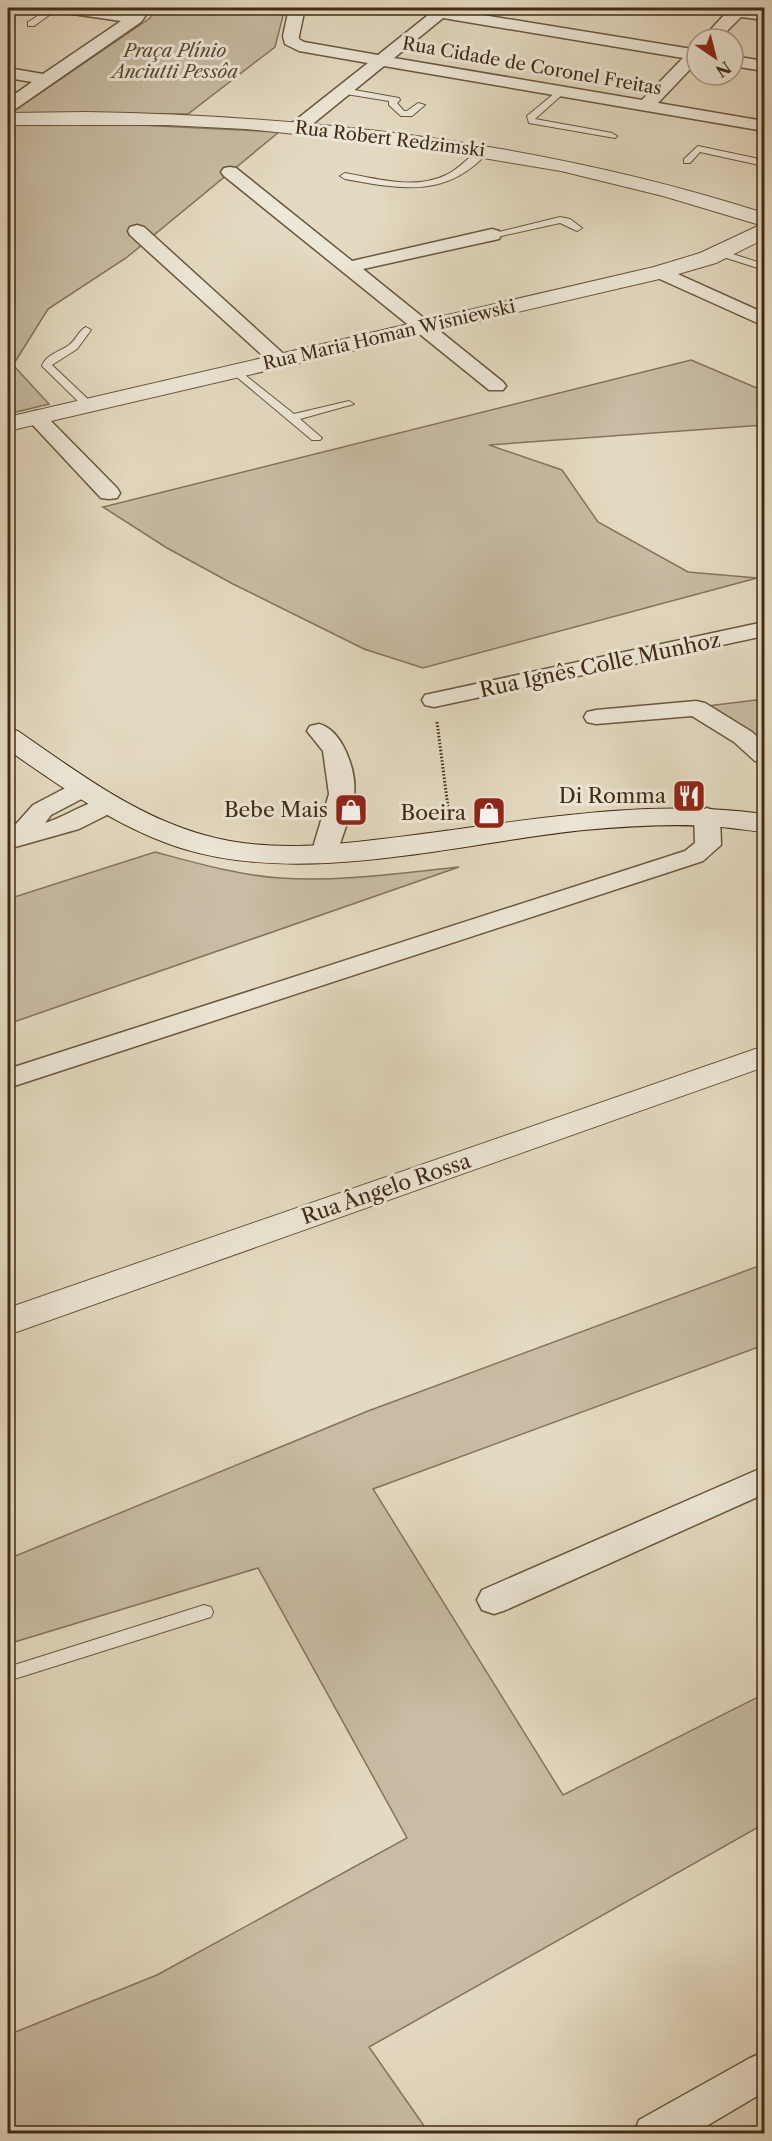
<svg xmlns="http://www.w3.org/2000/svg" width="772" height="2141" font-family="'Libre Caslon Text',serif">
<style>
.green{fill:#c8bca4;stroke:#85745c;stroke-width:1.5}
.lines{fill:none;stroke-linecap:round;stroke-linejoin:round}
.service-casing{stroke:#6a573f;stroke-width:2}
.minor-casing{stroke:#6a573f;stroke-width:3}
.tertiary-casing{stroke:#6a573f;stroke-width:2}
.secondary-casing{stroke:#422b14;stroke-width:2}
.path{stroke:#422b14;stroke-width:3;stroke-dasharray:1.5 2;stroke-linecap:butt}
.service{fill:#ede7d7;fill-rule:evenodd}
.minor{fill:#ede7d7;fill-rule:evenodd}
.tertiary{fill:#ede7d7;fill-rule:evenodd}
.secondary{fill:#ede7d7;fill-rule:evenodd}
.labels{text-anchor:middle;stroke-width:6;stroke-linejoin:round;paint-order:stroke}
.far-park-label{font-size:18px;font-style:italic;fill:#5d4831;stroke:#ede7d7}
.far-street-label{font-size:18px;fill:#422b14;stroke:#ede7d7}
.street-label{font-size:21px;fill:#422b14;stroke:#ede7d7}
.poi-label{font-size:21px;fill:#422b14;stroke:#ede7d7;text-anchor:end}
</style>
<rect width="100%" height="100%" fill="#e4dac1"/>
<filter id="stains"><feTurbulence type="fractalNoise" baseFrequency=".00333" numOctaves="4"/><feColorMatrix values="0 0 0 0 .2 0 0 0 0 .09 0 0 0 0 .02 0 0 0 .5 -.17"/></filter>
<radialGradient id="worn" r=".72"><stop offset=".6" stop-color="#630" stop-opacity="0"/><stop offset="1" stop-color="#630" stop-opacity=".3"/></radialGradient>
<path class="green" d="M155,8H285L275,47L188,114L11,113L150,18Z
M97,123L279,132L126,258L48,309L13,365L49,404L8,414V124Z
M691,360L764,391V425L489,445L562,470L598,522L688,572L757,578L423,668L364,649L233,584L167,548L103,507Z
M764,699V749L751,736L707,706Z
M155,852C196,863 237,875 280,878C339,882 400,873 459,867L8,1024V899Z
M764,1264V1345L373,1489L563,1795L764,1694V1824L369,2047L429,2133H8V2035L157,1975L407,1838L258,1568L8,1644V1559L368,1411Z"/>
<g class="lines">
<g class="service-casing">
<path id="service" d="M50,8H59L34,26H28V22Z
M343,88L399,98L400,100L397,103L404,111H407L418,103L425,105L412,116H401L389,105V101L340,93V89Z
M561,88L564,89V93L535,119L612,133L617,136L615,138L529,123L527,116Z
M698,146L764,160V166L700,152L690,163H684V159Z
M484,148L489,151C447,199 401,189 345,179L340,176L345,173C378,179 415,190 446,175C460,169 470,154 484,148Z
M560,217L570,219L582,228L577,231L560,223L492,238L487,235Z
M720,250L764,264V270L717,255V251Z
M86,327L91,330L77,349L52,365L92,403L93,405L88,408L84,407L42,366C46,354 60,352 69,345C76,340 79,330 86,327Z
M236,368L294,414L349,401L354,404L300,419L322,438L320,440H312L232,373L231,371Z
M204,1605L211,1607L213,1612L211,1617L8,1681V1667Z"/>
</g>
<g class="minor-casing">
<path id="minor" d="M58,8H93L131,14L135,8H151L141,22L14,110L8,111V99L32,82L8,78V68L43,74L121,21L66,13Z
M289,8H305L299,36V39L304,42L378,55L437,8H454L452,10L692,49L697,48V62L658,103L764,121V131L384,66L304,131H292L289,127L292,123L368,63L299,51L285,44L283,36ZM443,18L683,58L642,100L394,58Z
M705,8H748L764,10V20L741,17L719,39H702L725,14L707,11Z
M733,56L764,61V71L733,66Z
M230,167L236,168L352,261L492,229L499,231L501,235L499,239L363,269L503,382L506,386L503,390H489L224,176L221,172L224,168Z
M137,225L144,227L287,357L290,361L287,365H273L130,235L128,231L130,227Z
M660,266L764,313V326L653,276L651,272L653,268Z
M36,411L43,413L117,488L120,493L117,498L109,499L101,498L29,421L26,417L29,413Z
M764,622V636L434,707L425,705L422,700L425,695L434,693Z
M696,701L705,703L752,732L764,743V763L755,761L734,742L692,716L596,724L587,722L584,717L587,712L596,710Z
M319,724C343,730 357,772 354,795C352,814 342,835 337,854L333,859L324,862L315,859L311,854L329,794L323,751L307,731L310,726Z
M84,780L93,783L97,788L93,793L51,815L45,823C67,817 98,793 119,799L123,804L119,809L79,829L8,849V833L33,805L75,783Z
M707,808L716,811L720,816L721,845L703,861L8,1088V1069L685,851L695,843L694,816L698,811Z
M764,1467V1494L506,1610L494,1614L482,1610L477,1600L482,1590Z
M764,2052V2092L693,2134H634L639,2120L750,2058Z"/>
</g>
<g class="tertiary-casing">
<path id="tertiary" d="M87,112C318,116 544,143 764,213V239L716,263L668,277L8,431V417L654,267L700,253L760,225L663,196L561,171L404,145L246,129L167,125H8V113Z
M764,1046V1067L8,1335V1308Z"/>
</g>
<g class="secondary-casing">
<path id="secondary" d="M8,728L18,731C76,771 135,816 204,835C276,856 356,842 430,833C542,818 651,799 764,814V832C750,831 735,828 720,827C675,823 629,826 584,830C459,843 307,886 184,849C119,829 63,788 8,750Z"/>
</g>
<path class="path" d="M437,722L449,815"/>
<use href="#service" class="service"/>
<use href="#minor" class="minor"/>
<use href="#tertiary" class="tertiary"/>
<use href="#secondary" class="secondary"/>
</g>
<defs>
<g id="restaurant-square" transform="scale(1.725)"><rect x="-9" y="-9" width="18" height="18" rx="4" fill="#8f2418" stroke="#ede7d7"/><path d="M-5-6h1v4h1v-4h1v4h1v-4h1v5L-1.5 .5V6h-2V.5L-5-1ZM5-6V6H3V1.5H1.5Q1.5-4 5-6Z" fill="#fff"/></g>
<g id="shop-square" transform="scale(1.725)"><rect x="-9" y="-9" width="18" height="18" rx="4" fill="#8f2418" stroke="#ede7d7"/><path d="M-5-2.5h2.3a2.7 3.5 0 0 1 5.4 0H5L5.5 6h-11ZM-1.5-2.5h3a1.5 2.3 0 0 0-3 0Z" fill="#fff"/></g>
</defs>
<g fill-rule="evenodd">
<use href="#restaurant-square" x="689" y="796"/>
<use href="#shop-square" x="351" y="810"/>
<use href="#shop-square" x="489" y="813"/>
</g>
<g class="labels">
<g class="far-park-label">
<text x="175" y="57">Praça Plínio<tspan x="175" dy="21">Anciutti Pessôa</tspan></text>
</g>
<g class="far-street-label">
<text transform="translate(532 66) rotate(10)" y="6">Rua Cidade de Coronel Freitas</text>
<text transform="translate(390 139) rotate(7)" y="6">Rua Robert Redzimski</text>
<text transform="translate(389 335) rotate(-13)" y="6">Rua Maria Homan Wisniewski</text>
</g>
<g class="street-label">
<text transform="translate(600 665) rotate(-12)" y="7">Rua Ignês Colle Munhoz</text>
<text transform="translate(386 1189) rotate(-19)" y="7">Rua Ângelo Rossa</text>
</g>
<g class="poi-label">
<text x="666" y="803">Di Romma</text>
<text x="328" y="817">Bebe Mais</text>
<text x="466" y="820">Boeira</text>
</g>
</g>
<rect width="772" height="2141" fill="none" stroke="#e4dac1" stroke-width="30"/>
<rect x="9" y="9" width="754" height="2123" fill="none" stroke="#422b14" stroke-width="3"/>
<rect x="15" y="15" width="742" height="2111" fill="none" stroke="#422b14" stroke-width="1.5"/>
<g transform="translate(715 57) rotate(145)"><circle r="28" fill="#ede7d7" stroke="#a99c89" stroke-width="1.5"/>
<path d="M0-4.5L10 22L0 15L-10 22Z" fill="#8f2418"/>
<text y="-9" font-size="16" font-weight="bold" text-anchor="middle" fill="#422b14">N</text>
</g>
<rect width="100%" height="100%" filter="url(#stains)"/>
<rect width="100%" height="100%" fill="url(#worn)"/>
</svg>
